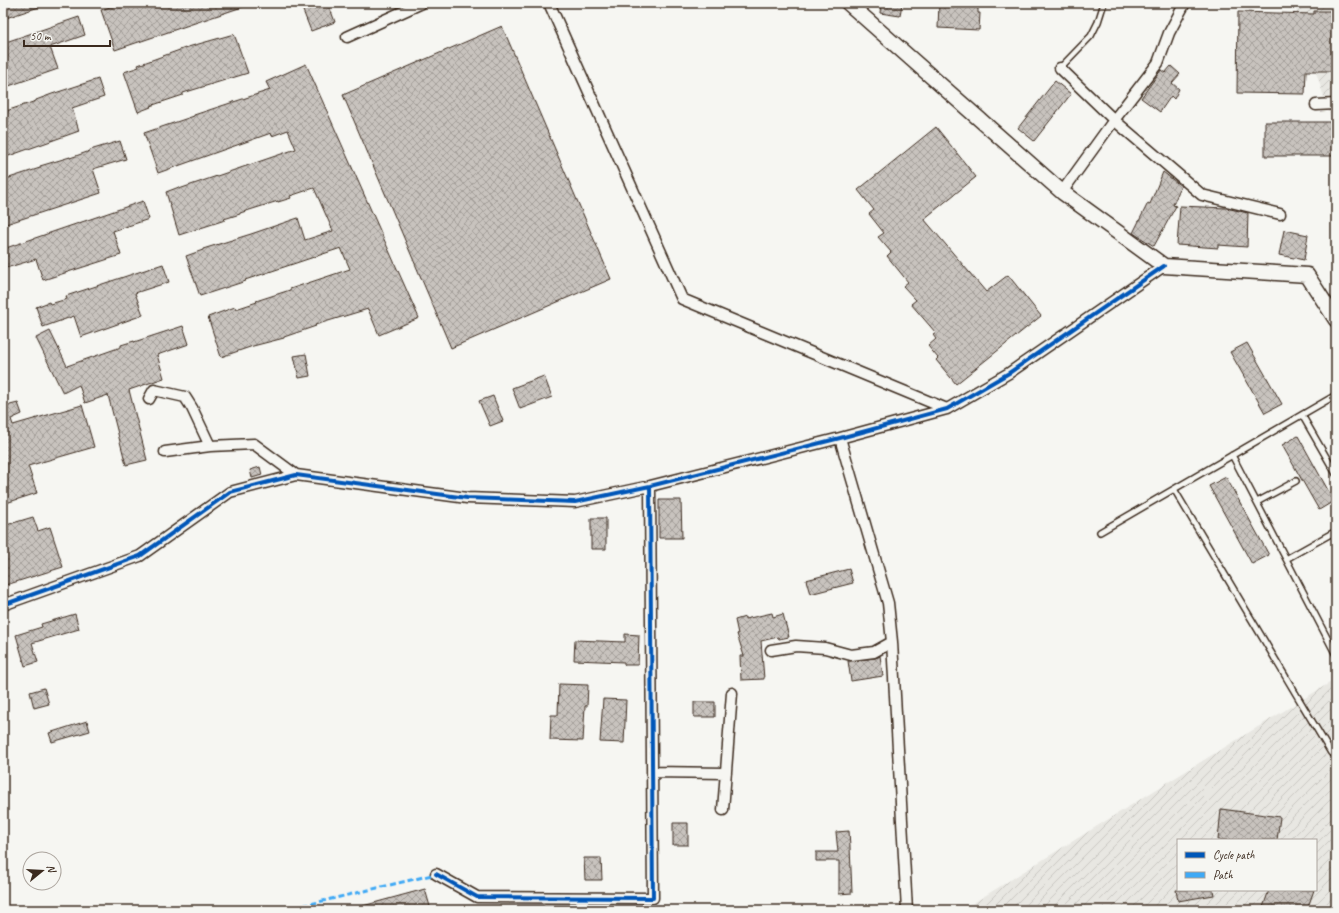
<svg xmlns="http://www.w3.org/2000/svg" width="1339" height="913" font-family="Caveat,sans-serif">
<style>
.industrial{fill:url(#industrial-furrows);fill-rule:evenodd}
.building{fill:url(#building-cross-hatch);stroke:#3b2a1e}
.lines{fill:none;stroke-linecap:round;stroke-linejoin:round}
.service-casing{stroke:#3b2a1e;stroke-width:8}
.minor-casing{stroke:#3b2a1e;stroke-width:13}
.secondary-casing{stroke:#3b2a1e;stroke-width:17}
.service{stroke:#f6f6f2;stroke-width:5}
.minor{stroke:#f6f6f2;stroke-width:10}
.secondary{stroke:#f6f6f2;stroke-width:14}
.quiet{stroke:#3fa9f5;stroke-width:3;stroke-dasharray:6 3;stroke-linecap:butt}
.cycleway-casing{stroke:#f6f6f2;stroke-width:6}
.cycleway{stroke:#0057b8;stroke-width:4}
</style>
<defs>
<pattern id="industrial-furrows" width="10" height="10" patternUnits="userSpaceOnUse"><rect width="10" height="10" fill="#e8e7e2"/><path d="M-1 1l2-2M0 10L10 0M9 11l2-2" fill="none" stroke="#c8c6c1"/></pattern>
<pattern id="building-cross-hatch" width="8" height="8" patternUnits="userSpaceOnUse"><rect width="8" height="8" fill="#c8c3be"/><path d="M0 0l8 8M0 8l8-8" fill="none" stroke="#a49f9a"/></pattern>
</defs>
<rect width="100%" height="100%" fill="#f6f6f2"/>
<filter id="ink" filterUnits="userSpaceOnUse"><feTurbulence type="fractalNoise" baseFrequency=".025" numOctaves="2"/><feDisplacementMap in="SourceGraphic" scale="8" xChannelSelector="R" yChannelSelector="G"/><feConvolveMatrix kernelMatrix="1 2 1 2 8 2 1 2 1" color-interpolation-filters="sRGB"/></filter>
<g filter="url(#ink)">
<path class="industrial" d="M1294,3H1336V135Z
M1336,679V910H962L1199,763ZM1178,840H1316V890H1178Z"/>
<path class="building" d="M3,3H44L45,5L3,19Z
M122,3H248V5L115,50L101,10Z
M300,3H328L335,22L311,31Z
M881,3H902L900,16L880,13Z
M939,3H978V13H980L979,30L938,28Z
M1314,11H1336V71H1306L1305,94L1237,93L1238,12L1314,14Z
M79,17L85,35L50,47L58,69L3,88V69L6,68L3,58V43Z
M502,26L611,279L451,348L343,95Z
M234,34L248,73L183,93V95L150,106L151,107L138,112L124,72L139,67L138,65L188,47Z
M306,64L419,318L379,335L368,309L315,325L316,326L284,337V338L253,346L221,357L208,317L235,307L236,309L257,302L256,301L290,290V289L350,269L341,248L245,280L246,281L200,296L186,256L203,250V249L251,234L298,218L305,240L333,231L314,188L290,196L291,198L278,202V201L240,213V214L224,219L225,220L179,235L166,192L179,187V189L296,149L288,130L272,136L271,133L158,173L144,133L194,116V115L270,90L266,82Z
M1171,66L1180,74L1172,83L1179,89L1174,99L1171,96L1160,112L1141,98L1161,70L1165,73Z
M98,79L104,97L72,108L79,131L3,158V112L36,101V100L52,94Z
M1055,81L1071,94L1034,141L1018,128Z
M1265,122H1336V156H1265Z
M936,127L976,177L924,219L986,292L1008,275L1041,316L956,384L936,360L938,358L928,346L936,339L933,335L936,333L911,304L916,300L903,286L908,282L887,256L891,252L878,237L884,233L869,214L874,210L858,190Z
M120,141L126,159L93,169L101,193L3,225V180L40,168V166L70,157V158L90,151V150Z
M1163,172L1181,186L1173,205L1176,206L1154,246L1133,233L1148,203L1150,204Z
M143,201L149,219L113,231L121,255L43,280L36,259L6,268L3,258V249Z
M1180,206L1226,208L1248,213L1247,247L1218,245V248L1177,245Z
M1284,230L1308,235L1304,260L1279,255Z
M163,264L169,282L135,293L143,315L81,337L74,316L43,327L36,307L49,302L50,304L67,299L66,296Z
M183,326L189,344L157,355L164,378L129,390L147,460L126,465L108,395L85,403L79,385L63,393L36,338L50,331L67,366L121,347V345L134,341V342Z
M1247,343L1282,404L1265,413L1230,352Z
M306,354L310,376L299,378L294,356Z
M544,376L552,397L520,409L512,388Z
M493,396L503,421L490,426L479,401Z
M3,401L6,406L18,403L22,414L11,419L13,425L82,405L94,447L28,466L37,493L3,504Z
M1298,436L1334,501L1319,510L1282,445Z
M260,467L262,475L252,478L250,470Z
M1226,477L1269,555L1252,564L1209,486Z
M659,500H681L682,538H659Z
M33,517L38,531L50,527L63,567L3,586V526Z
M591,518H606V549H591Z
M849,569L853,583L810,594L806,580Z
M772,613L773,617L783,614L789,637L779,639L778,637L761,641L764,679L741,680L740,656H744L737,634H738L735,620L745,617V619Z
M75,614L79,629L32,643L38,662L25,666L16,635L42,627L41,624Z
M625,634L639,635L638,665H624V662L574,660L575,640L625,642Z
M880,656L883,676L851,681L848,661L875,658Z
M559,684L588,685L587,706H585L583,741L550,740L551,715H558Z
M44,688L49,704L34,708L30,692Z
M603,699L626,700L624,743L600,742Z
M694,702H715V717H694Z
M87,721L90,731L52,742L49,733Z
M1221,809L1280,817L1277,840H1218Z
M673,823H688V845H673Z
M849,831L850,847L852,893L839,894V861H816V852H838L836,832Z
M584,858H601L602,880H585Z
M425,889L431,910H360L359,907Z
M1176,890H1213L1214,895L1178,901Z
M1269,890H1314L1307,910H1262Z"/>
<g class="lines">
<g class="service-casing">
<path id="service" d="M1060,68L1091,36L1098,22L1104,3
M1302,415L1336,474
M1232,455L1336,655
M1174,489L1331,753L1336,751
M1257,502L1296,481
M1100,532L1336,395
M1286,559L1336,531"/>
</g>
<g class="minor-casing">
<path id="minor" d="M549,3L682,299L947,409
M347,37L422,3
M1060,68L1114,120L1202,195L1280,214
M1316,105L1336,104
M1062,192L1114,120L1158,63L1169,33L1185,3
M149,399L154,390L185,397L192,408L210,446
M840,438L888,603L892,642L907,910
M165,452L210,446L254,444L296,475
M3,605L140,556L230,492L296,475L467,498L575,502L650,486L840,438L947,409L1009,373L1164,266
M771,650L796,646L825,648L851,655L874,652L892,642
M652,772L726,773
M723,810L732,693
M436,874L477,897L653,898L650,486"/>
</g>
<g class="secondary-casing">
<path id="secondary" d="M848,3L1062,192L1164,266L1307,275L1336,320"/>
</g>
<use href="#service" class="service"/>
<use href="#minor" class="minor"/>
<use href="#secondary" class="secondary"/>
<path class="quiet" d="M285,910L436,874"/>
<g class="cycleway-casing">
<path id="cycleway" d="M3,605L140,556L230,492L296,475L467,498L575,502L650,486L840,438L947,409L1009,373L1164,266
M436,874L477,897L653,898L650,486"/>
</g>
<use href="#cycleway" class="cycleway"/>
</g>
</g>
<rect width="1339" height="913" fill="none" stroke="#f6f6f2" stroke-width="16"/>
<rect x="8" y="8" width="1323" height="897" fill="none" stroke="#3b2a1e" stroke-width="1.5" filter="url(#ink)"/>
<rect x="1177" y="839" width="140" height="52" fill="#f6f6f2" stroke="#aba49d"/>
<rect x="1185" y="852" width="20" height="6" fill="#0057b8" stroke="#aba49d"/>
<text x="1213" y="859" font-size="12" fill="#3b2a1e">Cycle path</text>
<rect x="1185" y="872" width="20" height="6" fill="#3fa9f5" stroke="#aba49d"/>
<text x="1213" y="879" font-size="12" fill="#3b2a1e">Path</text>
<g transform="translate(42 871) rotate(72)"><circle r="19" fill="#f6f6f2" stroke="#aba49d"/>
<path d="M0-3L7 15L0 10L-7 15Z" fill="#3b2a1e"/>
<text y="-6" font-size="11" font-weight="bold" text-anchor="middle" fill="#3b2a1e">N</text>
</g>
<path d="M24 40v6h86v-6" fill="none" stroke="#3b2a1e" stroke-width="2"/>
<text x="30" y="40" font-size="12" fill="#3b2a1e" stroke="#f6f6f2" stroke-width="3" paint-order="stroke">50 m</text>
</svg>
